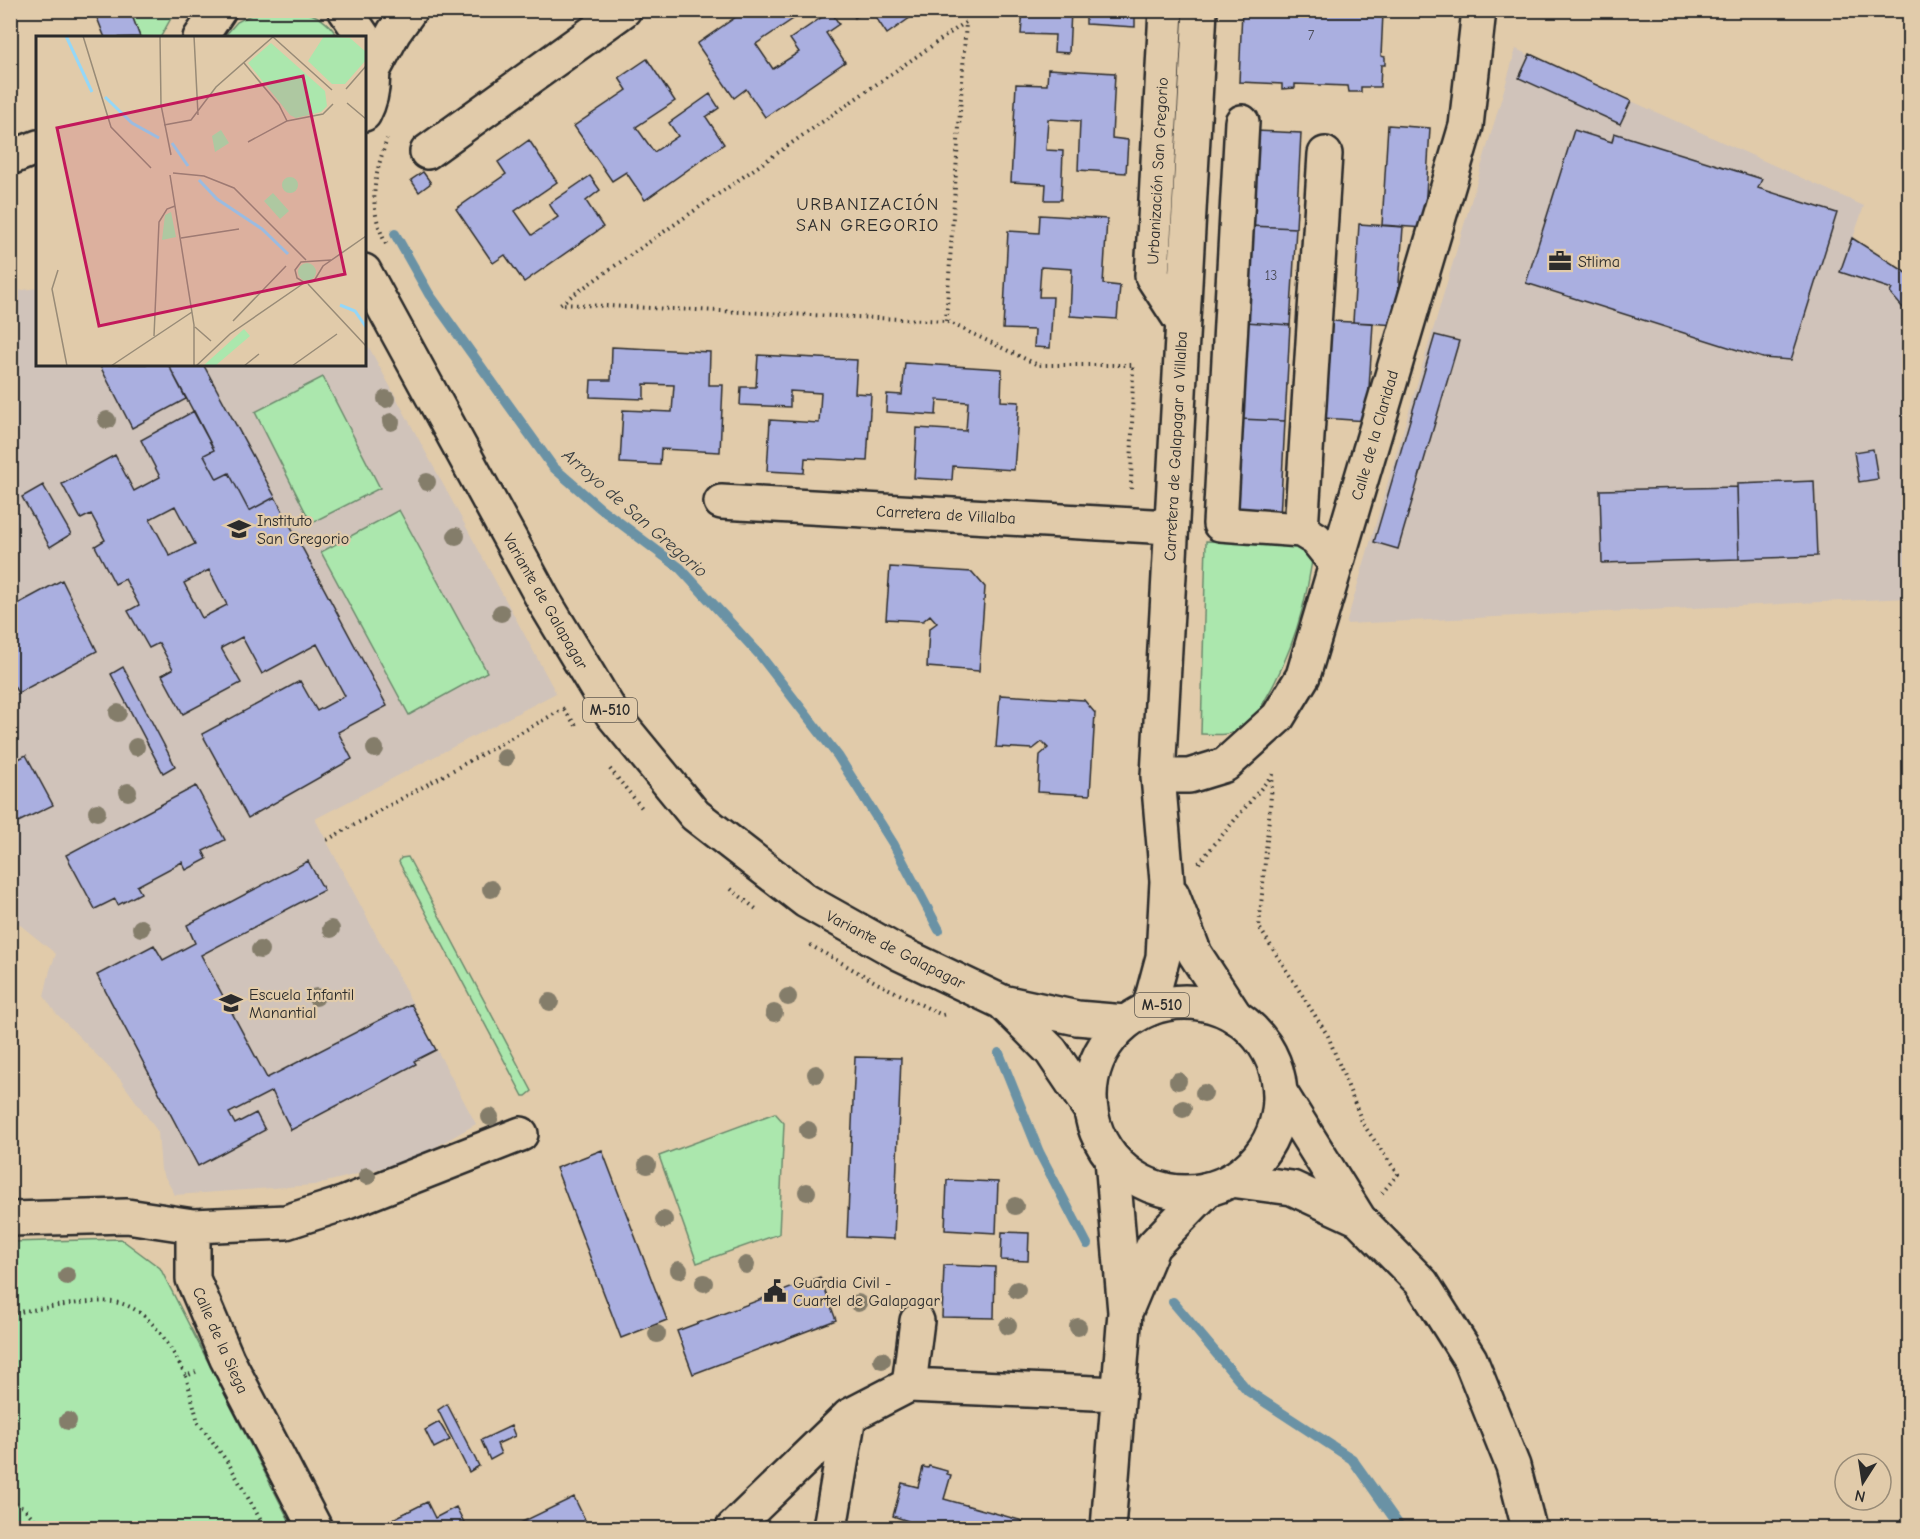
<svg xmlns="http://www.w3.org/2000/svg" width="1920" height="1539" font-family="'Comic Neue',sans-serif">
<style>
.built{fill:#d0c3ba}
.green{fill:#abe7ad;stroke:#6b896c;stroke-width:1.5}
.lines{fill:none;stroke-linecap:round;stroke-linejoin:round}
.stream{stroke:#6b92a5;stroke-width:10}
.building{fill:#aaafe0;stroke:#2b2b2b;stroke-width:1.5;fill-rule:evenodd}
.minor-casing{stroke:#2b2b2b;stroke-width:38}
.major-casing{stroke:#2b2b2b;stroke-width:38}
.path{stroke:#2b2b2b;stroke-width:4;stroke-dasharray:1.5 4.5;stroke-linecap:butt}
.minor{stroke:#e1cbaa;stroke-width:33}
.major{stroke:#e1cbaa;stroke-width:33}
.tree{fill:#847d6b}
.labels{text-anchor:middle;stroke-width:4.5;stroke-linejoin:round;paint-order:stroke}
.number-label{font-size:14px;fill:#4b4c58}
.shield{fill:#e1cbaa;stroke:#625b51;stroke-width:1.5}
.shield-label{font-size:15px;font-weight:bold;fill:#2b2b2b}
.street-label{font-size:16px;fill:#2b2b2b;stroke:#e1cbaa}
.poi-label{font-size:16px;fill:#2b2b2b;stroke:#e1cbaa;text-anchor:start}
.neighbourhood-label{font-size:18px;letter-spacing:1.5px;fill:#2b2b2b;stroke:#e1cbaa}
.water-label{font-size:18px;font-style:italic;fill:#363c3f;stroke:#e1cbaa}
.inset-river{fill:none;stroke:#95d7f7;stroke-width:3}
.inset-road{fill:none;stroke:#988b77;stroke-width:1.5}
.view{fill:#c2185b;fill-opacity:0.15;stroke:#c2185b;stroke-width:3}
.inset-edge{fill:none;stroke:#2b2b2b;stroke-width:3}
</style>
<rect width="100%" height="100%" fill="#e1cbaa"/>
<filter id="ink" filterUnits="userSpaceOnUse"><feTurbulence type="fractalNoise" baseFrequency=".0167" numOctaves="2"/><feDisplacementMap in="SourceGraphic" scale="12" xChannelSelector="R" yChannelSelector="G"/><feConvolveMatrix kernelMatrix="1 2 1 2 8 2 1 2 1" color-interpolation-filters="sRGB"/></filter>
<g filter="url(#ink)">
<path class="built" d="M1516,49L1864,206L1853,238L1909,275V598L1346,624Z
M37,288L38,364H364L365,340L556,693L315,819L476,1124L413,1160L314,1185L175,1195L161,1170L158,1132L119,1078L54,1011L44,996L50,970L56,954L14,920L10,914V292Z"/>
<path class="green" d="M260,10C292,10 319,6 338,37H224L237,22Z
M130,11H175L160,38L140,37Z
M323,377L380,488L311,523L255,412Z
M399,510L487,672L409,715L321,552Z
M1206,541L1314,544C1308,601 1293,653 1264,702C1260,709 1256,721 1249,725C1233,736 1219,735 1201,734Z
M408,857L532,1091L526,1096H523L399,862L401,858Z
M775,1113L784,1123L779,1234L697,1263L659,1156Z
M121,1239L160,1268L293,1528H11V1242Z"/>
<g class="lines">
<path class="stream" d="M395,234L429,294L553,467L600,508L680,568L759,654L838,756L894,845L939,930
M999,1053L1039,1152L1087,1244
M1173,1302L1248,1391L1352,1459L1401,1528"/>
</g>
<path class="building" d="M94,10H130L140,37L105,38Z
M746,10H792L796,17L756,44L773,69L799,52L790,39L831,11L839,24L826,33L845,62L765,117L746,89L734,98L697,44Z
M850,10H866L855,18Z
M871,10H921L887,34Z
M1023,10H1071L1069,53L1054,52L1055,35L1021,34Z
M1086,10H1135V27L1086,24Z
M1242,10H1387V13H1383L1381,56L1385,57V65H1381L1380,87H1361V92H1349L1348,86L1295,84V88L1282,89V84L1239,82Z
M1530,54L1631,101L1620,124L1519,78Z
M647,59L675,101L636,127L654,152L678,136L669,123L710,94L719,108L706,117L724,144L645,200L626,172L612,181L574,126L627,90L619,78Z
M1048,69L1115,73L1112,138L1128,140L1126,173L1078,170L1080,121L1048,119L1046,150L1063,151L1061,200H1045L1046,184L1011,182L1016,84L1047,85Z
M1388,125L1430,128L1424,228L1382,225Z
M1574,130L1612,142L1614,133L1762,179L1758,188L1837,213L1791,360L1763,358L1526,283Z
M1256,131L1301,133L1296,228L1250,226Z
M529,140L557,182L515,211L532,235L558,217L549,204L590,176L600,190L586,201L603,227L524,282L505,255L493,263L456,209L506,174L498,162Z
M423,172L431,183L419,192L411,180Z
M1040,215L1107,219L1103,284L1120,286L1117,319L1070,316L1072,269L1041,267L1039,297H1053L1050,348L1034,347L1035,330L1003,329L1008,231L1039,233Z
M1359,224L1403,227L1396,325L1353,322Z
M1250,226L1296,228L1290,325L1246,322Z
M1852,238L1910,275V316L1890,293L1892,289L1840,272Z
M1330,321L1373,323L1367,421L1323,418Z
M1246,322L1290,325L1285,421L1240,419Z
M1435,335L1459,341L1398,549L1374,542Z
M612,347L710,352L709,385H723L720,452L661,449L660,465L620,463L623,410L672,412L674,385L644,384V399L590,397L591,380H611Z
M758,355L857,360L855,393L871,394L867,461L805,458L804,473L767,471L770,420L819,423L821,393L790,391V407L740,405L741,387H756Z
M905,363L1002,369L1001,401L1019,402L1014,470L953,466L952,480L914,478L917,428L966,431L968,402L937,400L936,415L886,412L887,394L902,395Z
M99,364H168L186,399L132,428Z
M168,364H203L275,497L249,511L229,473L217,479L204,455L214,450Z
M194,411L214,450L204,455L217,479L229,473L249,511L275,497L387,706L338,732L352,759L248,818L202,734L300,681L317,711L345,696L317,644L262,674L242,637L221,648L241,683L183,714L162,675L173,669L159,643L149,648L128,611L139,605L125,579L115,584L95,546L105,540L91,514L81,519L62,484L115,455L134,491L160,477L141,440ZM175,506L195,544L170,556L150,519ZM209,570L227,605L202,618L184,583Z
M1240,419L1285,421L1280,518L1235,516Z
M1873,449L1878,479L1859,482L1854,452Z
M1814,481L1817,556L1739,559L1737,484Z
M43,485L71,534L50,547L22,497Z
M1737,487L1739,559L1602,563L1600,490Z
M890,567L972,572L985,587L979,671L927,667L929,629L937,623L930,615L923,621L886,619Z
M62,580L97,651L18,693L10,680V608Z
M123,667L175,766L163,773L111,674Z
M1000,695L1084,700L1095,713L1090,795L1038,792L1040,755L1048,748L1042,742L1033,749L996,747Z
M26,755L53,805L10,826V756L13,762Z
M196,786L225,840L203,851L207,859L186,870L182,862L137,886L141,893L118,905L115,899L95,909L66,855Z
M308,861L324,890L201,955L267,1078L411,1004L436,1050L414,1061L416,1064L291,1130L272,1091L229,1113L235,1124L256,1113L265,1130L198,1166L97,975L154,945L163,960L195,943L187,925Z
M855,1057L901,1058L894,1239L847,1237Z
M602,1150L667,1320L621,1338L556,1168Z
M947,1180L998,1182L996,1233L945,1230Z
M1002,1232L1029,1233L1028,1261L1001,1260Z
M944,1265L995,1267L994,1318L942,1317Z
M820,1277L836,1320L693,1374L677,1331Z
M447,1404L479,1466L469,1472L438,1410Z
M439,1422L450,1440L434,1448L425,1430Z
M511,1426L515,1436L497,1444L501,1454L490,1460L481,1440Z
M929,1466L947,1471V1474L951,1475L944,1499L1023,1521L1020,1528H906L908,1521L893,1516L902,1483L918,1487L923,1467L928,1468Z
M574,1497L589,1528H522L520,1523Z
M427,1502L435,1518L456,1507L467,1528H375Z"/>
<g class="lines">
<g class="minor-casing">
<path id="minor" d="M1166,10L1152,276L1182,322
M373,71L394,32L410,10
M1242,122L1220,524L1301,530L1316,539L1336,564
M427,152L624,10
M721,502L1170,527
M1301,530L1325,154
M1158,776H1189L1225,765L1278,717L1303,676L1466,126L1479,10
M1172,894L1195,954L1236,1017
M1149,1009L1163,957L1167,881L1158,776L1200,10
M10,1219L127,1216L193,1226
M1127,1308L1153,1246L1208,1189
M909,1385L917,1321
M315,1528L227,1359L193,1279V1226L286,1222L345,1203L521,1134
M733,1528L849,1416L909,1385L1118,1394
M830,1528L849,1416
M1108,1528L1125,1312L1112,1159"/>
</g>
<g class="major-casing">
<path id="major" d="M345,10L364,38
M200,38L219,10
M364,39C375,62 376,91 364,114
M10,158L38,147
M364,271L544,601L612,714L695,815L806,901L899,953L1002,1002L1077,1018L1125,1022
M1002,1002L1051,1051L1090,1109
M1090 1097a95 95 0 1 1 190 0a95 95 0 1 1-190 0Z
M1280,1092L1359,1219L1422,1283L1470,1359L1513,1466L1529,1528
M1231,1180L1292,1188L1359,1219"/>
</g>
<path class="path" d="M386,244C367,206 374,177 387,139
M946,321L966,22L560,304L946,321L1038,365H1133L1131,491
M564,710L578,728
M610,769L642,808
M1273,774L1259,927L1328,1036L1363,1124L1398,1174L1382,1193
M327,840L565,708
M1199,863L1273,774
M731,889L756,909
M810,945L877,983L942,1015L947,1014
M10,1315L24,1311C47,1308 93,1299 113,1302C150,1306 171,1348 186,1376L196,1372
M186,1376L198,1422L229,1464L265,1528
M10,1501L25,1509L42,1528"/>
<use href="#minor" class="minor"/>
<use href="#major" class="major"/>
</g>
<g class="tree">
<circle cx="386" cy="399" r="9"/>
<circle cx="107" cy="420" r="9"/>
<circle cx="391" cy="422" r="9"/>
<circle cx="427" cy="482" r="9"/>
<circle cx="456" cy="536" r="9"/>
<circle cx="501" cy="613" r="9"/>
<circle cx="118" cy="713" r="9"/>
<circle cx="136" cy="747" r="9"/>
<circle cx="375" cy="749" r="9"/>
<circle cx="505" cy="758" r="9"/>
<circle cx="128" cy="792" r="9"/>
<circle cx="97" cy="812" r="9"/>
<circle cx="491" cy="889" r="9"/>
<circle cx="141" cy="928" r="9"/>
<circle cx="331" cy="929" r="9"/>
<circle cx="260" cy="950" r="9"/>
<circle cx="316" cy="997" r="9"/>
<circle cx="788" cy="997" r="9"/>
<circle cx="550" cy="1002" r="9"/>
<circle cx="774" cy="1013" r="9"/>
<circle cx="816" cy="1074" r="9"/>
<circle cx="1178" cy="1081" r="9"/>
<circle cx="1204" cy="1093" r="9"/>
<circle cx="1183" cy="1109" r="9"/>
<circle cx="490" cy="1117" r="9"/>
<circle cx="808" cy="1130" r="9"/>
<circle cx="647" cy="1165" r="9"/>
<circle cx="367" cy="1176" r="9"/>
<circle cx="807" cy="1192" r="9"/>
<circle cx="1015" cy="1206" r="9"/>
<circle cx="664" cy="1220" r="9"/>
<circle cx="746" cy="1265" r="9"/>
<circle cx="679" cy="1270" r="9"/>
<circle cx="67" cy="1276" r="9"/>
<circle cx="704" cy="1283" r="9"/>
<circle cx="1017" cy="1290" r="9"/>
<circle cx="858" cy="1303" r="9"/>
<circle cx="1008" cy="1326" r="9"/>
<circle cx="1078" cy="1327" r="9"/>
<circle cx="657" cy="1334" r="9"/>
<circle cx="882" cy="1360" r="9"/>
<circle cx="68" cy="1421" r="9"/>
</g>
</g>
<defs>
<g id="office-bare" transform="scale(1.8)"><path d="M-6-3h4V-5.5h4V-3h4V5H-6ZM-1-4.5V-3h2v-1.5ZM-6 0V1H6V0Z" fill="#2b2b2b" stroke="#e1cbaa" stroke-width="2.5" paint-order="stroke"/></g>
<g id="school-bare" transform="scale(1.8)"><path d="M0-5L7-2L0 1L-7-2ZM-4 1L0 2.5L4 1V4Q0 6-4 4Z" fill="#2b2b2b" stroke="#e1cbaa" stroke-width="2.5" paint-order="stroke"/></g>
<g id="civic-bare" transform="scale(1.8)"><path d="M-.6-6.5H3V-4.5H.6V-3L4-1V1h2V6H-6V1h2V-1L-.6-3ZM-1.2 2.5V6h2.4V2.5Z" fill="#2b2b2b" stroke="#e1cbaa" stroke-width="2.5" paint-order="stroke"/></g>
</defs>
<g fill-rule="evenodd">
<use href="#office-bare" x="1560" y="261"/>
<use href="#school-bare" x="239" y="529"/>
<use href="#school-bare" x="231" y="1003"/>
<use href="#civic-bare" x="775" y="1291"/>
</g>
<g class="labels">
<g class="number-label">
<text x="1311" y="40">7</text>
<text x="1271" y="280">13</text>
</g>
<g class="shield">
<rect x="583" y="698" width="54" height="24" rx="4.5"/>
<rect x="1135" y="993" width="54" height="24" rx="4.5"/>
</g>
<g class="shield-label">
<text x="610" y="715">M-510</text>
<text x="1162" y="1010">M-510</text>
</g>
<g class="street-label">
<text transform="translate(1157 171) rotate(-87)" y="6">Urbanización San Gregorio</text>
<text transform="translate(1374 435) rotate(-74)" y="6">Calle de la Claridad</text>
<text transform="translate(1175 446) rotate(-87)" y="6">Carretera de Galapagar a Villalba</text>
<text transform="translate(946 514) rotate(3)" y="6">Carretera de Villalba</text>
<text transform="translate(546 601) rotate(60)" y="6">Variante de Galapagar</text>
<text transform="translate(896 949) rotate(27)" y="6">Variante de Galapagar</text>
<text transform="translate(221 1340) rotate(66)" y="6">Calle de la Siega</text>
</g>
<g class="poi-label">
<text x="1578" y="267">Stlima</text>
<text x="257" y="526">Instituto<tspan x="257" dy="18">San Gregorio</tspan></text>
<text x="249" y="1000">Escuela Infantil<tspan x="249" dy="18">Manantial</tspan></text>
<text x="793" y="1288">Guardia Civil -<tspan x="793" dy="18">Cuartel de Galapagar</tspan></text>
</g>
<g class="neighbourhood-label">
<text x="868" y="210">URBANIZACIÓN<tspan x="868" dy="21">SAN GREGORIO</tspan></text>
</g>
<g class="water-label">
<text transform="translate(635 513) rotate(41)" y="6">Arroyo de San Gregorio</text>
</g>
</g>
<g transform="translate(36 36)">
<rect width="330" height="330" fill="#e1cbaa"/>
<path d="M288,0L314,2L330,16V24L309,48H296L272,25ZM235,7L289,55L291,70L285,76L260,82L254,79L212,27ZM185,94L193,107L179,116L176,100ZM246 149a8 8 0 1 1 16 0a8 8 0 1 1-16 0ZM237,157L253,175L244,183L228,165ZM135,176L140,201L126,204L129,179ZM262 236a9 9 0 1 1 18 0a9 9 0 1 1-18 0ZM208,293L214,300L179,330H167Z" fill="#abe7ad"/>
<path class="inset-river" d="M30,0L56,56M69,61L96,87L123,102M136,107L152,130M163,144L181,163L226,193L252,218M304,269L319,275L330,291"/>
<path class="inset-road" d="M47,0L75,91L115,132M124,0L125,69L135,119M158,0L162,79M237,1L296,54M208,27L243,69L251,85L212,106M310,53L330,30M311,67L330,83M251,85L287,78L297,68M128,89L155,84L180,51L238,0M137,137L168,140L198,152L270,224M134,139L158,289V330M145,202L203,193M295,224L265,226L259,234L261,242L269,247L278,245L287,230L330,200M22,234L16,253L31,330M272,248L330,310M197,285L250,230M159,291L175,305M118,300L123,186L131,173L139,170M75,330L156,276M160,330L194,298L268,247M208,330L223,318M256,330L301,298"/>
<path class="view" d="M267,40L309,238L63,290L21,92Z"/>
<rect width="330" height="330" class="inset-edge"/>
</g>
<rect width="1920" height="1539" fill="none" stroke="#e1cbaa" stroke-width="36"/>
<rect x="18" y="18" width="1884" height="1503" fill="none" stroke="#2b2b2b" stroke-width="2" filter="url(#ink)"/>
<g transform="translate(1863 1482) rotate(192)"><circle r="28" fill="#e1cbaa" stroke="#988b77" stroke-width="1.5"/>
<path d="M0-4.5L10 22L0 15L-10 22Z" fill="#2b2b2b"/>
<text y="-9" font-size="16" font-weight="bold" text-anchor="middle" fill="#2b2b2b">N</text>
</g>
</svg>
